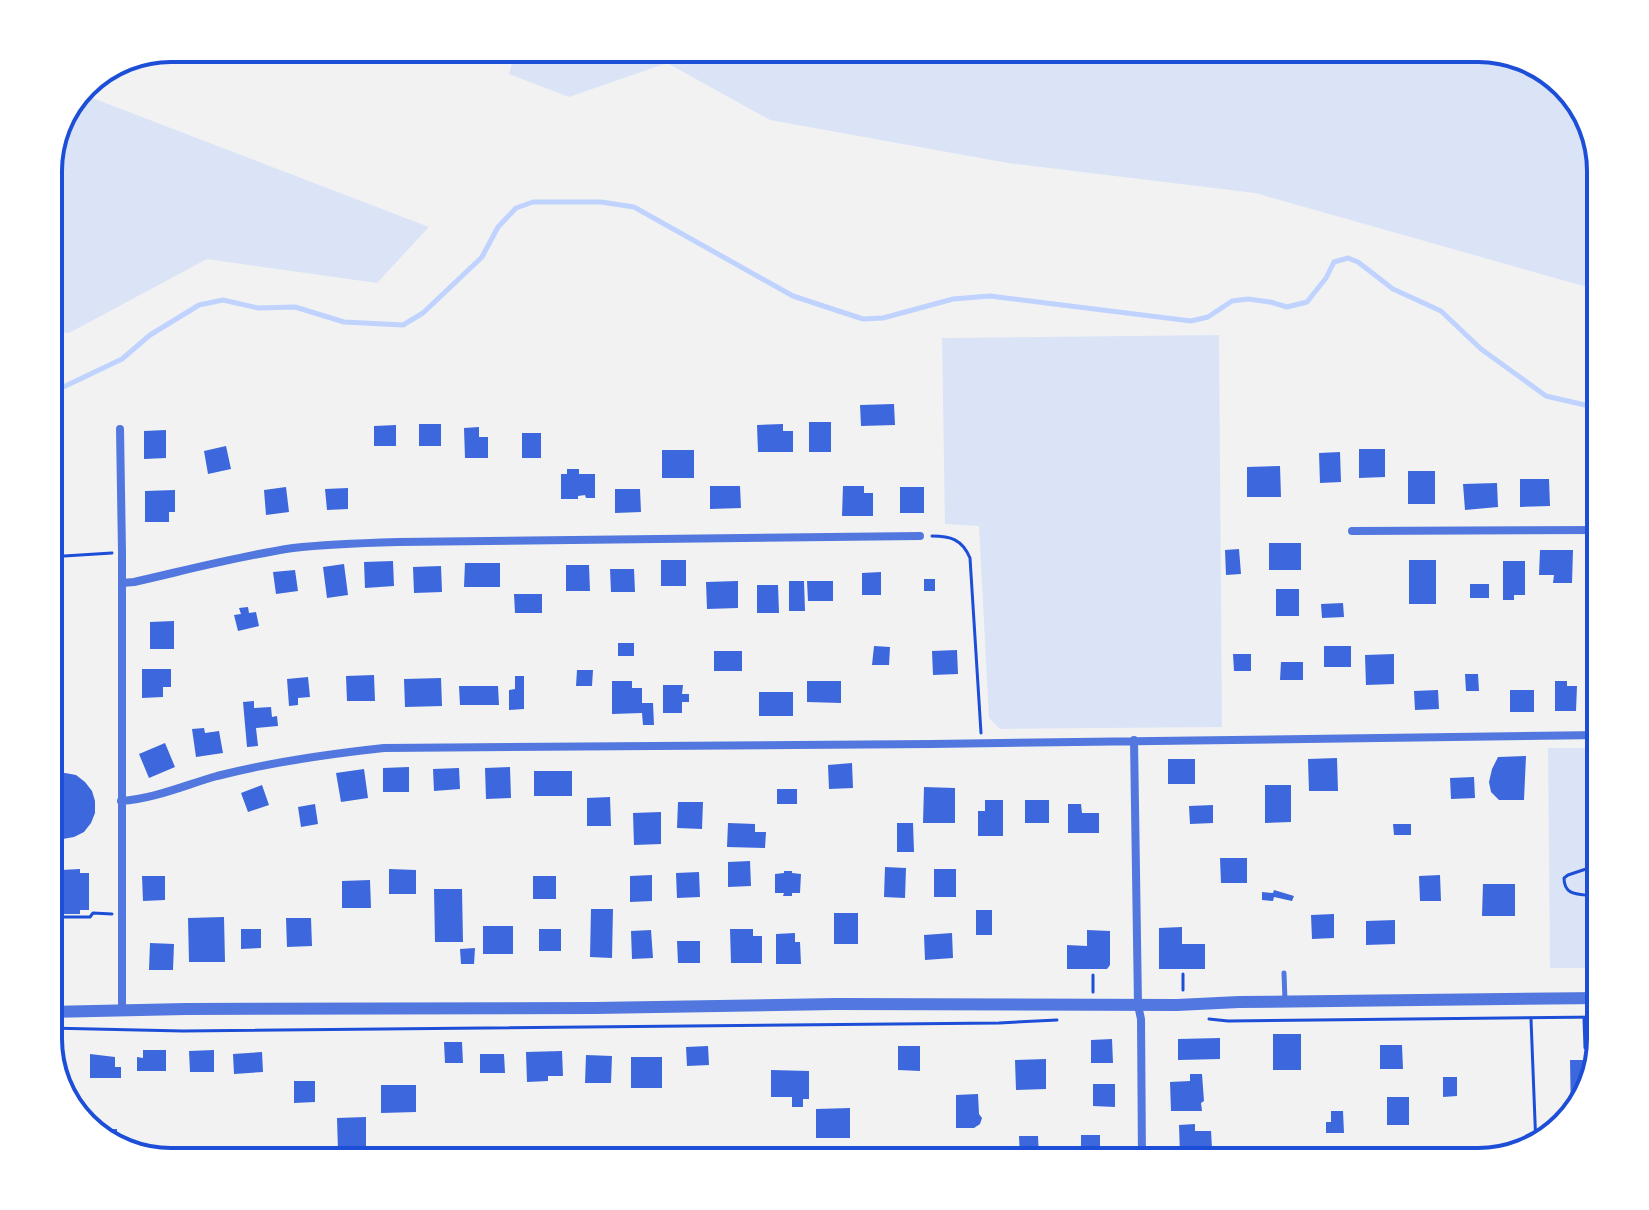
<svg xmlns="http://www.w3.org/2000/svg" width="1649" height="1210" font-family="'Titillium Web',sans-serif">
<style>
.green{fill:#dbe4f7}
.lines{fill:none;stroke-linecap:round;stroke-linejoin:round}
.stream{stroke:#bfd3fe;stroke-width:5}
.building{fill:#3d67dc}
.path{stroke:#1d4ed8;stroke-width:3}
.service{stroke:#5277de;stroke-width:5}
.minor{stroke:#5277de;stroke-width:8}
.tertiary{stroke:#5277de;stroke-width:12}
.rim{fill:none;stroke:#1d4ed8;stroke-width:4}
</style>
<rect width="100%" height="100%" fill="#f2f2f2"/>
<path class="green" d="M516,48H1479L1553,73L1588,116L1601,170V291L1255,193L1008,163L770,120L667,63L569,97L509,74Z
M82,94L429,227L377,283L207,259L69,333L48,331V162Z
M1219,335L1222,727L1000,729L989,718L979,526L945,524L942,338Z
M1548,748H1601V968H1550Z"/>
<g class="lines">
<path class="stream" d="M48,390H57L122,359L150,335L199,305L223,300L258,308L295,307L344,322L403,325L423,313L482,257L498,227L516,208L533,202H601L634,207L793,296L863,319L883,318L953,299L990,296L1191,321L1208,317L1232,301L1248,299L1270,302L1287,307L1307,302L1326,278L1334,262L1348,258L1358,262L1393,289L1441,311L1481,349L1546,396L1585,405L1601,412"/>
</g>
<path class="building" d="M894,404L895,425L861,426L860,405Z
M809,422H831V452H809Z
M419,424H441V446H419Z
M783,424V431H793V452H758L757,425Z
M396,425V446H374V426Z
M479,427V437H488V458H465L464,428Z
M166,430V458L144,459V431Z
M522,433H541V458H522Z
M226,446L231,469L208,474L204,451Z
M1359,449H1385V477L1359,478Z
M662,450H694V478H662Z
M1340,452L1341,482L1320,483L1319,453Z
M1280,466L1281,497H1247V467Z
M1594,467H1601V508H1591V487H1595Z
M567,469H579V474H595V498H586L585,495L578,496V499H561V474H567Z
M1408,471H1435V504H1408Z
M1520,479H1549L1550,506L1520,507Z
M1497,483L1498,507L1465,510L1463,484Z
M710,486H740L741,508L710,509Z
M843,486H864V493H873V516H842Z
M286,487L289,512L266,515L264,490Z
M900,487H924V513H900Z
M348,488V509L327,510L325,489Z
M615,489H640L641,512L615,513Z
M175,490V512H169V522H145V491Z
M1269,543H1301V570H1269Z
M1239,549L1241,574L1226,575L1225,550Z
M1540,550H1573L1572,583H1553L1554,575H1539Z
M661,560H686V586H661Z
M1409,560H1436V604H1409Z
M393,561L394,586L365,588L364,562Z
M1503,561H1525V595H1514V600H1503Z
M465,563H500V587H464Z
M344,564L348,595L327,598L323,567Z
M566,565H589L590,591H566Z
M441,566L442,592L414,593L413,567Z
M610,569H634L635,592H611Z
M295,570L298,591L276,594L273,572Z
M881,572V595H862V573Z
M924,579H935V591H924Z
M738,581V608L707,609L706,582Z
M789,581H804L805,611H789Z
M807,581H833V601H808Z
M1470,584H1489V598H1470Z
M757,585H778L779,613H757Z
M1276,589H1299V616H1276Z
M514,594H542V613H515Z
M1343,603L1344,617L1322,618L1321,604Z
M248,607L249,613L256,612L259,626L238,631L234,615L241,614L239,608Z
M174,621V649H150V622Z
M618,643H634V656H618Z
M874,646L890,647L889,665H872Z
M1324,646H1351V667H1324Z
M957,650L958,674L933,675L932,651Z
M714,651H742V671H714Z
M1233,654H1251V671H1234Z
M1394,654V684L1366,685L1365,655Z
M1281,662H1303V680H1280Z
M142,669H171V687H163V697L142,698Z
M577,670H593L592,686H576Z
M1465,674H1478L1479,691H1466Z
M374,675L375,701H347L346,676Z
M515,676H524V709L509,710V690L515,689Z
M308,677L310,697L298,698V705L289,706L287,679Z
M441,678L442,706L405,707L404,679Z
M612,681H632V688H642V703H653L654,725H643L642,713L612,714Z
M807,681H841V703L807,702Z
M1555,681H1567V686H1577L1576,711H1555Z
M663,685H683L682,694H689V702H682V713H663Z
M459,686H498L499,705H460Z
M1438,690L1439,709L1415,710L1414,691Z
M1510,690H1534V712H1510Z
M759,692H793V716H759Z
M254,701V708L271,707L272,717L277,716L278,726L256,728L258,746L247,747L243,702Z
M204,728L205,733L219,731L223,753L196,757L192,729Z
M165,743L175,767L149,778L139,754Z
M1526,756L1524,800H1499L1491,792L1489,782L1492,769L1498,757Z
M1337,758L1338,791H1309L1308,759Z
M1168,759H1195V784H1168Z
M852,763L853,788L829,789L828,765Z
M409,767V792H383V768Z
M510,767L511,798L486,799L485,768Z
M459,768L460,789L434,791L433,769Z
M364,769L368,798L341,802L336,773Z
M534,771H572V796H534Z
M54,773H65L76,775L85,782L92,791L95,801V813L91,823L84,832L74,837L63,839L48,836V776Z
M1474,777L1475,798L1451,799L1450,778Z
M262,785L269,805L248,812L241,793Z
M1265,785H1291V822L1265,823Z
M924,787L955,788V823H923Z
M777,789H797V804H777Z
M610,797L611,826H587V798Z
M985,800H1003V836H978V811H985Z
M1025,800H1049V823H1025Z
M678,802H703L702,829L677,828Z
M315,804L318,824L301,827L298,807Z
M1068,804H1081L1082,813H1099V833H1068Z
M1213,805V823L1190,824L1189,806Z
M661,812V844L634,845L633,813Z
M728,823L755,824V832H766L765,848L727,847Z
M897,823H913L914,852H897Z
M1393,824H1411V835H1394Z
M1220,858H1247V883H1221Z
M750,861L751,886L728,887V862Z
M885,867L906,868L905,898L884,897Z
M80,869V873H89V910H80V914H61V910H52V903H48V881H51L52,873H60L61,870Z
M389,869L416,870V894H389Z
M934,869H956V897H934Z
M784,871H792V873L801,874L800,893H792V896H783L784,893H775V874L784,873Z
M699,872L700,897L677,898L676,873Z
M652,875V901L630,902V876Z
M1440,875L1441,901H1420L1419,876Z
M142,876H165V900L143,901Z
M533,876H556V899H533Z
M370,880L371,908H342V881Z
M1483,884H1515V916H1482Z
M434,889H462L463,942H435Z
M1274,890L1294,896L1292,901L1274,897L1273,901L1262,900V892L1273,893Z
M591,909H613L612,958L590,957Z
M976,910H992V935H976Z
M834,913H858V944H834Z
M1334,914V938L1312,939L1311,915Z
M224,917L225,962H189L188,918Z
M286,918H311L312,946L287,947Z
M1395,920V944L1366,945V921Z
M483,926H513V954H483Z
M1182,927V944H1205V969H1159V928Z
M241,929H261V948L241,949Z
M539,929H561V951H539Z
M730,929H753V936H762V963H731Z
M651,930L653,958L632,959L631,931Z
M1087,930L1110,931V965L1107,969H1067V945L1087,946Z
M795,933V942H800L801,964H776V934Z
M952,933L953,958L925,960L924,935Z
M677,941H700V963H678Z
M150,943L174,944L173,970H149Z
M475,948L474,964H461L460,949Z
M48,949L63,950V977H48Z
M1273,1034H1301V1070H1273Z
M1220,1038V1059L1178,1060V1039Z
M1112,1039L1113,1063H1091V1040Z
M444,1042H462L463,1063H445Z
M1380,1045H1402L1403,1069H1380Z
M708,1046L709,1065L687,1066L686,1047Z
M898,1046H920V1071L898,1070Z
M143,1050H166V1071H137V1057L143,1058Z
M214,1050V1072H190L189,1051Z
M562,1051L563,1076H548V1081L527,1082L526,1052Z
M262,1052L263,1072L234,1074L233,1054Z
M90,1054L115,1057V1067H121V1078H90Z
M480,1054H504L505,1073H480Z
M586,1055L612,1056L611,1083H585Z
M631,1057H662V1088H631Z
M1046,1059V1089L1016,1090L1015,1060Z
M1570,1060H1594L1576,1114L1571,1118Z
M771,1070L809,1071V1099H803V1107H792V1097H771Z
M1190,1074H1202L1204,1101L1201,1103L1202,1111H1171L1170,1082L1190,1081Z
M1443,1077H1457V1096L1443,1097Z
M294,1081H315V1102L294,1103Z
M1093,1084H1115V1107L1093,1106Z
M381,1085H416V1112L381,1113Z
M978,1094L979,1114L982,1118L980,1124L974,1128H956V1095Z
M1387,1097H1409V1125H1387Z
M850,1108V1138H816V1109Z
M1331,1111H1343L1344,1133H1326V1122H1331Z
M366,1117V1151H338L337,1118Z
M1195,1124V1131H1211L1212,1148H1198L1199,1154L1180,1155L1179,1125Z
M90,1129H117V1144L96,1137Z
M1081,1135H1100V1156H1081Z
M1019,1136H1038L1039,1157L1020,1158Z
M1429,1150H1449L1450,1162H1429Z"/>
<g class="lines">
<path class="path" d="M932,536C950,536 962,539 970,558L981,733
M48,557L112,553
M1601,864L1568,875L1564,878C1564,900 1586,892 1601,898
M54,917H90L93,913L112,914
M1183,974V990
M1093,975V992
M1584,1018L1585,1048
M1209,1019L1228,1021L1601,1017
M1531,1019L1536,1147
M48,1028L183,1031L999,1023L1057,1020"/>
<path class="service" d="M1284,973L1285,1001"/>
<path class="minor" d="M120,429L122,552V1010
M1352,531L1601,530
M122,583L134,582C187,570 239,556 293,548C328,544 363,543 398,542L920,536
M1134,740L1138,1005L1141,1019L1142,1162
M121,801C154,799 185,785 217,776C272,762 328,754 384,748L932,744L1601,735"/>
<path class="tertiary" d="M48,1012L186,1009L595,1008L836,1004L1177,1005L1239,1002L1601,998"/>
</g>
<path d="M0 0H1649V1210H0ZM171 62H1478A109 109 0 0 1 1587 171V1039A109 109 0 0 1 1478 1148H171A109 109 0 0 1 62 1039V171A109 109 0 0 1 171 62Z" fill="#fff" fill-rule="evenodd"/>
<path class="rim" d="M171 62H1478A109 109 0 0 1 1587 171V1039A109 109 0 0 1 1478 1148H171A109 109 0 0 1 62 1039V171A109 109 0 0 1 171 62Z"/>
</svg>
